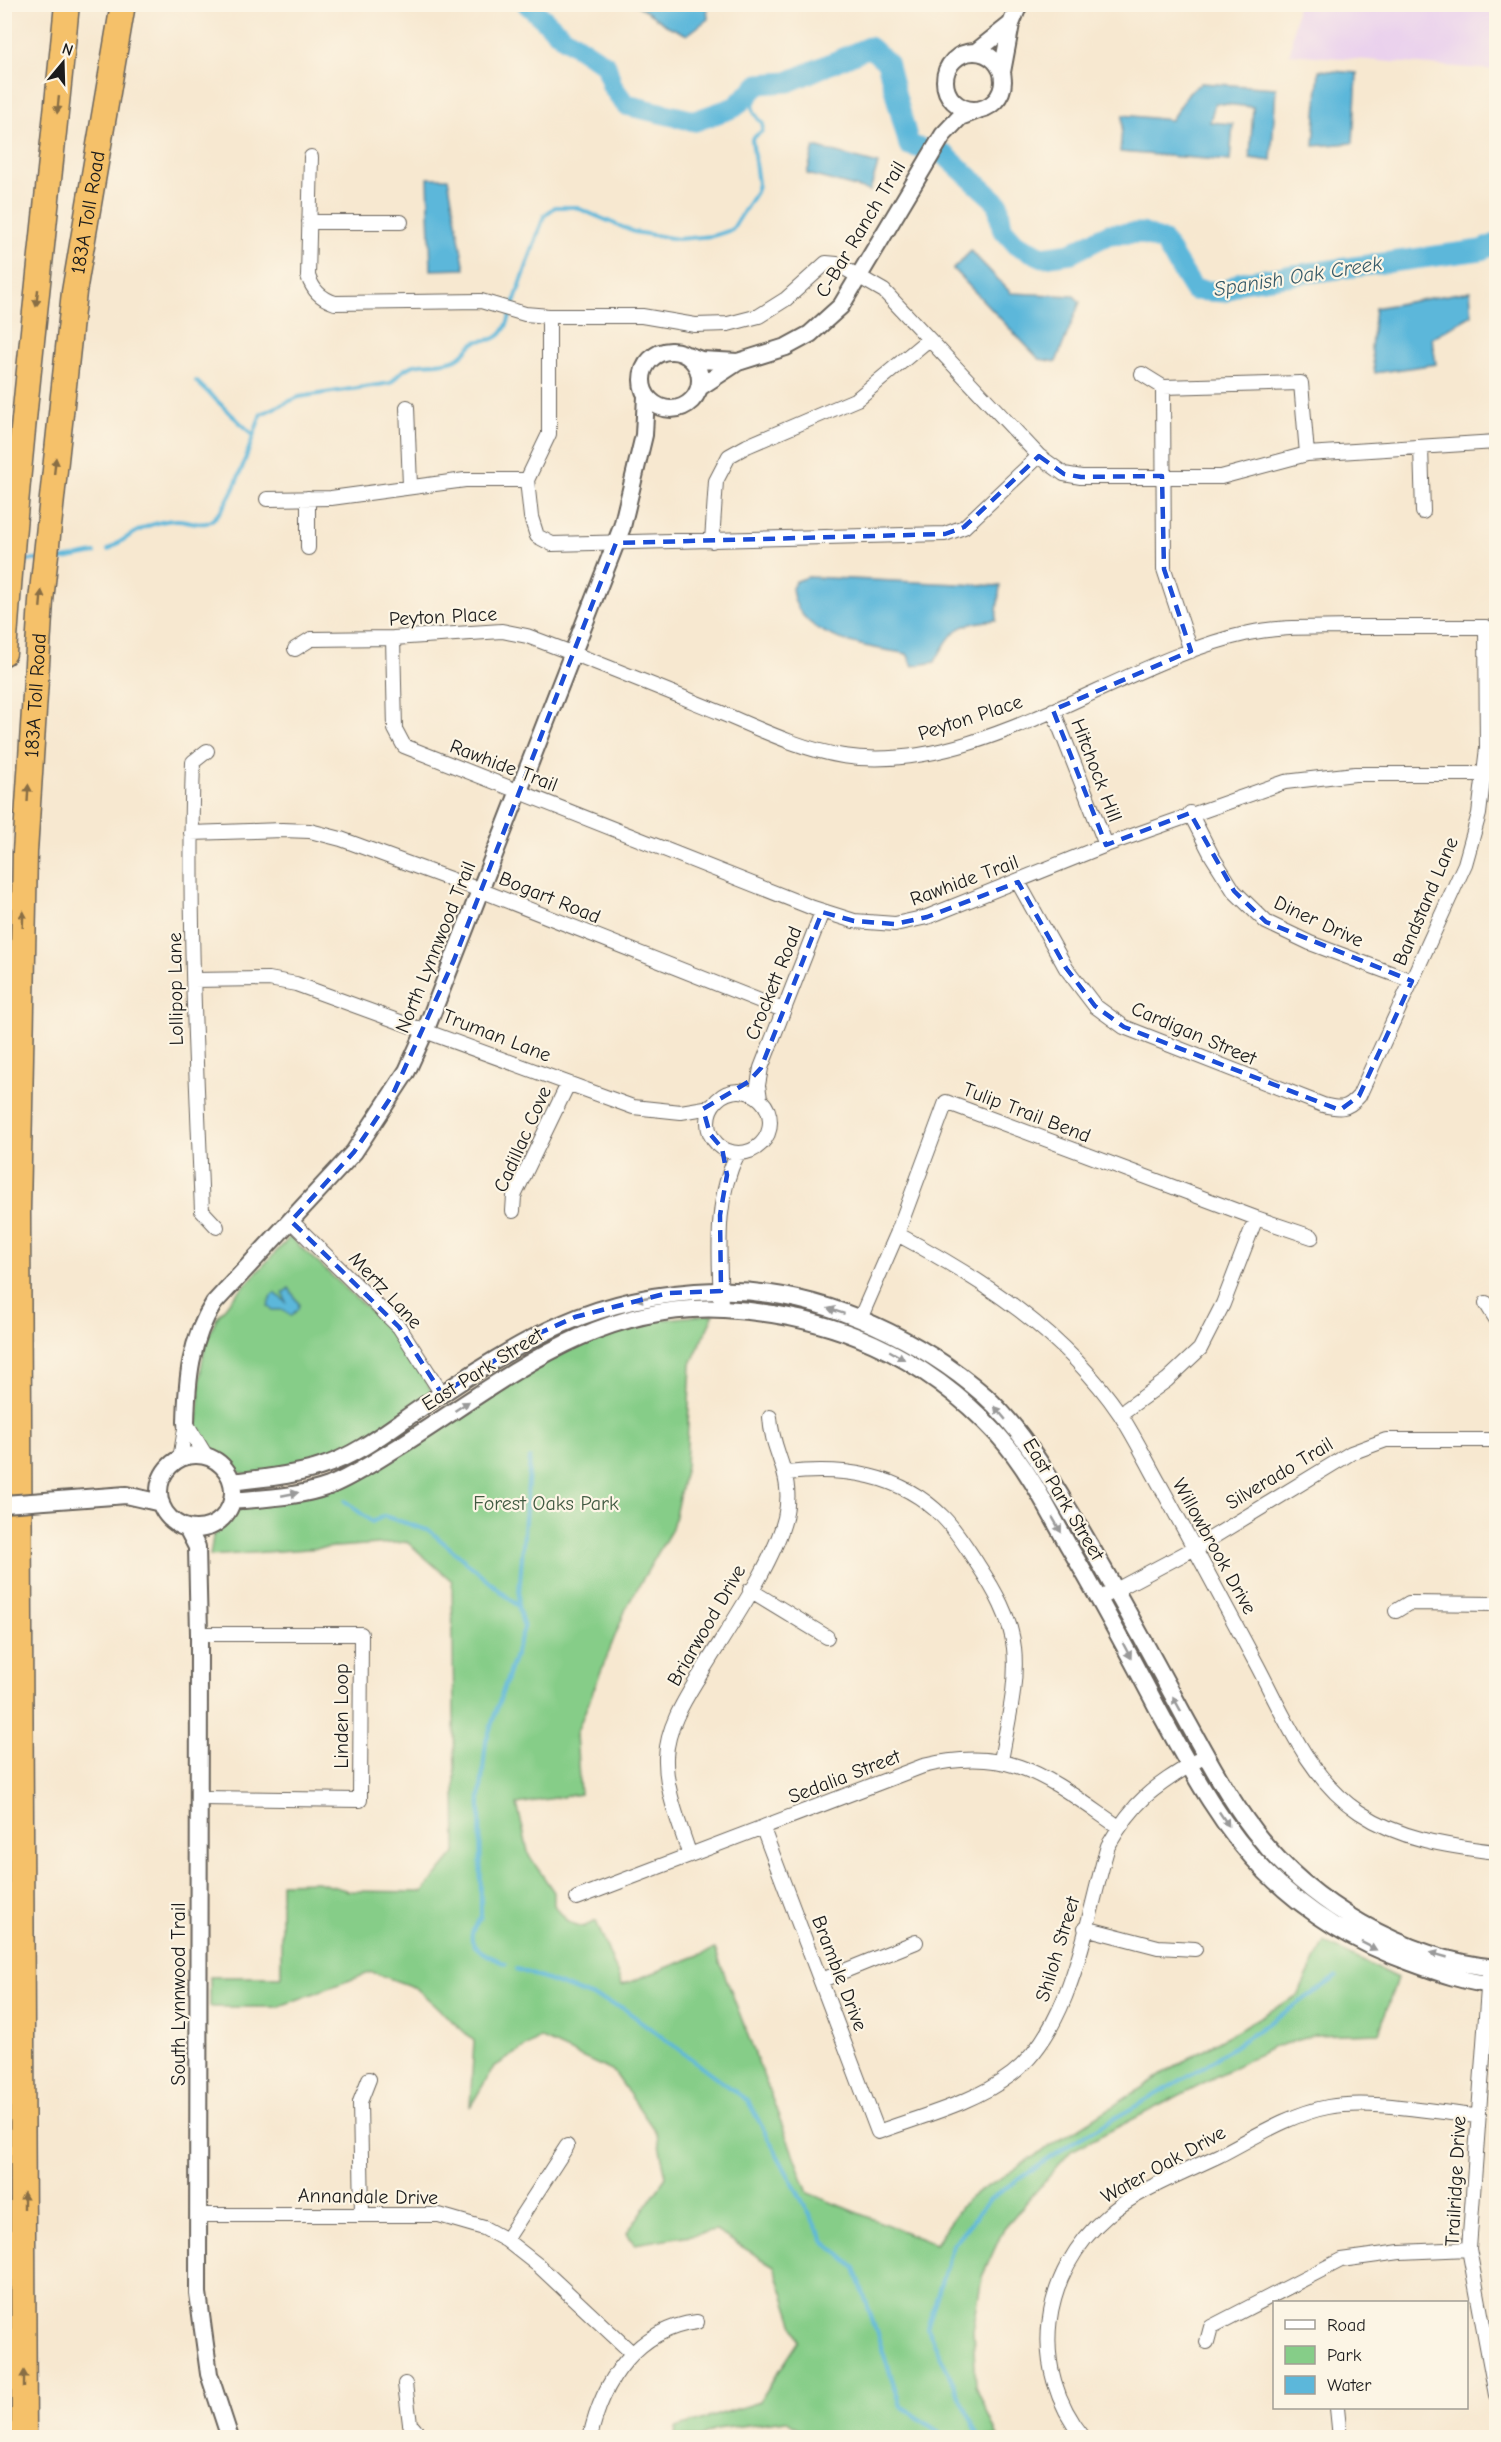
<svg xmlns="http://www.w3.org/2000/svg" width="1501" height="2442" font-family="'Comic Neue',sans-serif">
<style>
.built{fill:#ead1ed}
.green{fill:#86cd88;stroke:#517452;stroke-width:1.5}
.water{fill:#5cb7da;stroke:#3c6a7b;stroke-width:1.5}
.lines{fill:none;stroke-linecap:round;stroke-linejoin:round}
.stream{stroke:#5cb7da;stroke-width:4}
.river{stroke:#5cb7da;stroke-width:21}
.minor-casing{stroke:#69635b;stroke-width:16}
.tertiary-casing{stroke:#69635b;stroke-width:20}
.motorway-casing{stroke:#69635b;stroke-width:27}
.minor{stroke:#fff;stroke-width:14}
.tertiary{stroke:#fff;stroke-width:16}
.motorway{stroke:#f5c16b;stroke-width:24}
.tertiary-bridge-casing{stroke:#69635b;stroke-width:20;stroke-linecap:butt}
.tertiary-bridge{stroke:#fff;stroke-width:16}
.oneway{fill:#886e44}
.oneway2{fill:#999}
.marked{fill:none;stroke:#1d4ed8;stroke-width:4.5;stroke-dasharray:12 8;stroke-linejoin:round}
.labels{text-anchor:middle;stroke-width:4.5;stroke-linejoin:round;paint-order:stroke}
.street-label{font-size:20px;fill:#1c1c1c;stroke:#fcf5e5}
.park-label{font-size:20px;fill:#415a42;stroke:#fcf5e5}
.water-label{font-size:21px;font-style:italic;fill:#365a68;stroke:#fcf5e5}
</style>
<rect width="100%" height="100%" fill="#fcf5e5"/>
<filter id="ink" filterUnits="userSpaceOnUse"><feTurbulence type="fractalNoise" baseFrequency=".0167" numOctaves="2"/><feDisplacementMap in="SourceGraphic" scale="12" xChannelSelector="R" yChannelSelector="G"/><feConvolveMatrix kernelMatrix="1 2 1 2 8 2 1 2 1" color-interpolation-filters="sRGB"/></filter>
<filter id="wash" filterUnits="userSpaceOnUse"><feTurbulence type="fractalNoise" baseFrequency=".008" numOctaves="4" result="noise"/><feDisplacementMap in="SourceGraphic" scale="24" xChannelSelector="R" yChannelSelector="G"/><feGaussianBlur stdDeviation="1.35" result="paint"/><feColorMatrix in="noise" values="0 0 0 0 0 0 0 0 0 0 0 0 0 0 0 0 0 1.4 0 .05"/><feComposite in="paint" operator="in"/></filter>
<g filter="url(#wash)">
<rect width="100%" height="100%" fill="#f7e8d0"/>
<path class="built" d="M1297,5H1496V70L1290,54Z"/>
<path class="green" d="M290,1237L396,1335L431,1389L428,1397L344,1452L299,1466L251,1476L239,1472L226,1459L206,1448L199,1438L197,1427L201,1369L205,1345L216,1319L229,1302Z
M714,1314L691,1364L686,1466L672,1529L627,1606L576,1734L580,1794L517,1804L529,1856L554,1892V1905L568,1922L583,1927L596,1921L622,1985L715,1949L808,2193L935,2244L966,2200L1179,2064L1298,1995L1324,1942L1397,1978L1379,2033L1315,2035L1271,2048L1071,2151L1004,2228L982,2277L973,2330L976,2386L998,2437H811L786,2420L716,2429L700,2437H675L676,2428L759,2402L799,2341L774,2266L716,2231L634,2244L627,2233L666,2177L657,2134L614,2072L540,2038L494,2067L470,2107L474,2041L416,1988L372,1972L277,2007H210V1977H281V1883L317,1882L349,1891L423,1892L456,1852L452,1581L407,1542L210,1556L213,1536L240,1506L310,1495L537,1361L639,1322Z"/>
<path class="water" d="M637,5H707L708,19L687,35L666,25Z
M1319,70L1357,73L1353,143L1314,146Z
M1201,83L1276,88L1271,161L1250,158L1253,107L1215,103L1210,122L1233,124L1230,161L1120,152L1123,115L1171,120L1189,92Z
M814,147L878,164L870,191L807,174Z
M428,178H448L465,269L431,270Z
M971,251L1011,293L1074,296L1080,302L1056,362L1039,359L953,269Z
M1470,291L1472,315L1432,338L1436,364L1375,373L1371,348L1375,308Z
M808,577L1000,586L996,620C958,624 953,628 935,662L913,666L907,654C867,646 796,640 792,588L796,581Z
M289,1288L299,1304L298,1309L291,1316L284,1310H272L268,1306L271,1296L275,1293L286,1302L283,1293Z"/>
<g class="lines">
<path class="stream" d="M513,306L544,216L555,207H575L634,232L678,239L712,236L732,230L756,192L758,184L752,139L762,131L763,124C745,105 755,104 763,84
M196,381L252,434
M108,550C130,535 150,520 178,520C187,520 197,525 206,523C231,516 252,437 261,414L299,397L391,383C414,354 423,369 453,360C464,357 466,349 474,343C480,339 487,341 493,339C504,335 508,323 511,313
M20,560H37
M53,561L95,553
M345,1501L372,1522L384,1516L430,1531L518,1606
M505,1964C481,1951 458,1945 481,1917L480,1799L486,1741L524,1628L518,1606L530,1458
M517,1969L623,2008L748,2101L824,2241L855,2268L901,2406L948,2438
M980,2438L927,2328L953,2245L989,2200L1075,2141L1202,2068L1337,1977"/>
<path class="river" d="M527,4L562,36L606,65L612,86L626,105L695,121L735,107L759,84L788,82L869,47L887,62L909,145L945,155L998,203L1002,228L1017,245L1043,257L1071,253L1109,234L1142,233L1164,242L1194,290L1224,292L1241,282L1481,250L1496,244"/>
</g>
</g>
<g filter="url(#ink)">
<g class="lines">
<g class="minor-casing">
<path id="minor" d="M311,157L308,276C313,290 320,298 335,303L481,301L525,314L549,316H642L695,325L728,324L759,316L786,299L826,263L837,264L884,291L1039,456L1064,474L1081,477H1221L1307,454L1496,442
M309,222H401
M549,316V434L527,480L531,517L537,536L552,544L945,534L964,527L1039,456
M1142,374L1163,387
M407,407L410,486
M1421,447L1423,512
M308,498V548
M267,499L331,498L465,480H527
M712,541L716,481L729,456L747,446L857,399L929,339
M393,638L395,729L404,746L813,908L854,921L895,924L927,917L1106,845L1285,782L1355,774H1484
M295,649L311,639L393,638L502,631L527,636C592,660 655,686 719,712C759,729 800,749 843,756C979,777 1119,661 1249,633C1282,626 1316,628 1350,627C1395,627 1440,627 1486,627L1487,748L1479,814L1465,864L1359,1096C1347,1110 1339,1109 1323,1105L1124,1027L1095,1006L1066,968L1018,882
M1191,651L1164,569L1163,387L1301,383L1307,454
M1053,710L1106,845
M207,751L193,762C188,912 196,1062 202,1211L217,1227
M1190,813L1212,856L1234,891L1266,922L1310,943L1412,981
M191,833L282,830L310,831L341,839L480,890L783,1010
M193,980L269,979L296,984L633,1107L681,1112L711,1107
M708 1122a31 31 0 1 1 62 0a31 31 0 1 1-62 0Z
M760,1099L758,1085L761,1068L822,912
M513,1211L514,1196L568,1084
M291,1221L399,1327L442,1394
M897,1234C982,1279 1065,1333 1120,1414C1135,1437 1147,1462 1160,1485C1193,1545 1225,1605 1257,1665C1284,1716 1309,1779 1359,1812C1401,1840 1448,1846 1496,1852
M1486,1303L1496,1319
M721,1309C720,1256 713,1201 738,1153
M860,1319L897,1234L946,1102L1256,1218L1312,1237
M1120,1414L1167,1380L1200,1349L1223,1304L1256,1218
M186,1423L206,1456
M180,1459L186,1423
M786,1473C843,1467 900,1473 943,1517C956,1530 967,1548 978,1565C994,1589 1011,1618 1014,1648C1018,1685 1007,1724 1001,1761
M750,1590L827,1637
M1099,1599L1195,1548L1351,1453L1386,1440H1496
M1396,1611L1409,1603L1496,1604
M199,1634H361L360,1800L199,1798
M763,1829L878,2132C922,2116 974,2103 1012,2074C1074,2026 1086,1918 1108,1846C1137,1795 1158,1785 1206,1755
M689,1853C679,1822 665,1790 666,1757C667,1728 684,1701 698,1678C724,1634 773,1566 785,1518C795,1473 772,1456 770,1417
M577,1898L923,1766C1013,1744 1049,1779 1119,1827
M1085,1928L1158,1947L1195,1949
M1489,1975L1469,2249L1496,2395
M822,1980L916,1942
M200,2215H439L484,2228L506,2240L539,2266L632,2353
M362,2215L360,2102L369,2079
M506,2240L567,2146
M1207,2342L1211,2327L1341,2260L1400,2252L1469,2249
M405,2384L410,2424L422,2438
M1337,2408L1340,2438
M590,2438C602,2381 637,2329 697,2322
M1084,2438C1027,2368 1041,2272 1108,2215C1137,2190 1185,2172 1220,2155C1253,2138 1290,2114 1328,2107C1372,2099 1432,2112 1477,2116"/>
</g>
<g class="tertiary-casing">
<path id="tertiary" d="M977,51L1011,24
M945 81a29 29 0 1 1 58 0a29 29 0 1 1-58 0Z
M1002,72L1011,24L1019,4
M642 380a29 29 0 1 1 58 0a29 29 0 1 1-58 0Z
M687,355L701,360L738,362
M700,387L738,362L786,347L810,334L841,306L943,135L960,117L981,109
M186,1423C187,1380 190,1340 214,1303L354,1152L407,1071L426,1029L622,527L644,435L646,396
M159 1492a37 37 0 1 1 74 0a37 37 0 1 1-74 0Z
M232,1482C261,1478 292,1476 320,1467C359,1455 392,1427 425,1405C524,1339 593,1294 716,1291C770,1289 825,1303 874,1325C914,1343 951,1366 984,1395C1020,1427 1046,1472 1071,1513C1110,1578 1146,1645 1182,1712C1204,1752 1226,1794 1254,1831C1310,1904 1404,1959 1496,1968
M113,1496L126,1495L161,1503
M232,1501C264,1498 299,1497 329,1486C354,1476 377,1460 400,1446C504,1381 593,1302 724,1309C833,1315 923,1354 998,1435C1027,1467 1047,1507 1068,1545C1100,1599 1129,1654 1158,1709C1189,1766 1220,1826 1266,1872C1307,1913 1356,1943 1410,1962C1437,1972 1467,1983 1496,1985
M187,1528L197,1547L199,1634L198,2293L209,2374L230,2438"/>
</g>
<g class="motorway-casing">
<g id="motorway">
<path d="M4,653C19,436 46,221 67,4"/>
<path id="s1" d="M24,2438L18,1211L25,852L41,601L74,292L123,4"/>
</g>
</g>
<use href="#minor" class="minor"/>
<use href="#tertiary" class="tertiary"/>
<use href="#motorway" class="motorway"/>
<g class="tertiary-bridge-casing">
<path id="tertiary-bridge" d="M4,1504L113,1496"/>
</g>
<use href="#tertiary-bridge" class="tertiary-bridge"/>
</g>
<defs><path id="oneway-solid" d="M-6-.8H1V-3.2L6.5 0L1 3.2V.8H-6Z" transform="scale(1.5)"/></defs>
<g class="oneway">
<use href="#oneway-solid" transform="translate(58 105) rotate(96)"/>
<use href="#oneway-solid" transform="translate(37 298) rotate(97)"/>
<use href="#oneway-solid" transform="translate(55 466) rotate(-84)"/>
<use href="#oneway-solid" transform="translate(41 599) rotate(-85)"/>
<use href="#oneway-solid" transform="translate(28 793) rotate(-87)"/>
<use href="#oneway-solid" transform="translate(23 919) rotate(-88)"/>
<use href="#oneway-solid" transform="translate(24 2201) rotate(-90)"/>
<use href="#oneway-solid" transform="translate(24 2379) rotate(-90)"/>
</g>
<g class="oneway2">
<use href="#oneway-solid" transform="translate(644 1298) rotate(169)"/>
<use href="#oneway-solid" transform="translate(836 1311) rotate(-162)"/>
<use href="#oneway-solid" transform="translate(897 1355) rotate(30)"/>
<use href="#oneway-solid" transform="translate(462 1406) rotate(-33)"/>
<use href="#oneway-solid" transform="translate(1000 1413) rotate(-130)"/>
<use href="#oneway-solid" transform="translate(290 1494) rotate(-11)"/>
<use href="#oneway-solid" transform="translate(1057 1525) rotate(60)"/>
<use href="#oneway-solid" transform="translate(1127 1651) rotate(62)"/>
<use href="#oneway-solid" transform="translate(1177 1704) rotate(-119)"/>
<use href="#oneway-solid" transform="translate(1224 1819) rotate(56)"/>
<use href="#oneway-solid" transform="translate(1369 1946) rotate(27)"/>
<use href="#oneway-solid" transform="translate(1439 1955) rotate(-164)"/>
</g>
</g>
<path class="marked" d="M1039,456L1064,474L1081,477L1162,476L1164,569L1191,651L1053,710L1106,845L1190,813L1234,891L1266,922L1412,981L1359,1096L1340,1110L1124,1027L1095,1006L1066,968L1018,882L927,917L895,924L854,921L822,912L761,1068L748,1082L703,1109L710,1134L722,1148L727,1175L720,1215L721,1291L668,1293L575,1317L533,1336L442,1394L399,1327L291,1221L354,1152L393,1094L454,960L616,543L945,534L964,527Z"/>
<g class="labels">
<g class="street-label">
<text dy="7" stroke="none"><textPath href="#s1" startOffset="2229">183A Toll Road</textPath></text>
<text transform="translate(860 229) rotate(-59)" y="7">C-Bar Ranch Trail</text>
<text transform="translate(443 616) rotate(-3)" y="7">Peyton Place</text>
<text dy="7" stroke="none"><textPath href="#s1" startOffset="1743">183A Toll Road</textPath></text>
<text transform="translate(970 717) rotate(-18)" y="7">Peyton Place</text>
<text transform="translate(504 765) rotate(21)" y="7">Rawhide Trail</text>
<text transform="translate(1097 770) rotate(69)" y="7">Hitchock Hill</text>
<text transform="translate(964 880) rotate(-20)" y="7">Rawhide Trail</text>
<text transform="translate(550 897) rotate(22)" y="7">Bogart Road</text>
<text transform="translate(1425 901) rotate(-67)" y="7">Bandstand Lane</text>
<text transform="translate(1319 921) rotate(25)" y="7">Diner Drive</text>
<text transform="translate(435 947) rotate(-68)" y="7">North Lynnwood Trail</text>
<text transform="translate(773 983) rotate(-68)" y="7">Crockett Road</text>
<text transform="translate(175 989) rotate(-91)" y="7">Lollipop Lane</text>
<text transform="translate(1194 1033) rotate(23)" y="7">Cardigan Street</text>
<text transform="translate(497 1035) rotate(21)" y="7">Truman Lane</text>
<text transform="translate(1027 1112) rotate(21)" y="7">Tulip Trail Bend</text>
<text transform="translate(522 1139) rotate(-66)" y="7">Cadillac Cove</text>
<text transform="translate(386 1290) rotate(47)" y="7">Mertz Lane</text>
<text transform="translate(482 1369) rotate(-32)" y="7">East Park Street</text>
<text transform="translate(1279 1473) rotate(-31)" y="7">Silverado Trail</text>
<text transform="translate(1064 1499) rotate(59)" y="7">East Park Street</text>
<text transform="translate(1215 1546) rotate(61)" y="7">Willowbrook Drive</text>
<text transform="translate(706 1625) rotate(-60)" y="7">Briarwood Drive</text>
<text transform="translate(341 1716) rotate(-90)" y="7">Linden Loop</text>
<text transform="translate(844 1776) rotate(-21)" y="7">Sedalia Street</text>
<text transform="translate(1057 1949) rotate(-73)" y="7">Shiloh Street</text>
<text transform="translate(840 1973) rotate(69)" y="7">Bramble Drive</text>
<text transform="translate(178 1994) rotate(-90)" y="7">South Lynnwood Trail</text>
<text transform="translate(1163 2164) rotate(-29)" y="7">Water Oak Drive</text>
<text transform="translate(1455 2181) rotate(-87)" y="7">Trailridge Drive</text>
<text transform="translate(368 2196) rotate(1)" y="7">Annandale Drive</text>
</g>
<g class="park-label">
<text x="546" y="1510">Forest Oaks Park</text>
</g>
<g class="water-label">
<text transform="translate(1298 276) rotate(-9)" y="7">Spanish Oak Creek</text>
</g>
</g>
<rect width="1501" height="2442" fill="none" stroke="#fcf5e5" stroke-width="24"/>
<rect x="1273" y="2301" width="195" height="108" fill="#fcf5e5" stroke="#a29e95" stroke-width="1.5"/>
<rect x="1285" y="2320" width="30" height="9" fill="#ffffff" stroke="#a29e95" stroke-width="1.5"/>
<text x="1327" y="2331" font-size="18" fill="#1c1c1c">Road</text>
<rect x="1285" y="2346" width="30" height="18" fill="#86cd88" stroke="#a29e95" stroke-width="1.5"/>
<text x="1327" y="2361" font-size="18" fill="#1c1c1c">Park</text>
<rect x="1285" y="2376" width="30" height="18" fill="#5cb7da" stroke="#a29e95" stroke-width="1.5"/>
<text x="1327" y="2391" font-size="18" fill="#1c1c1c">Water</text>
<g transform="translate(63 63) rotate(19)" stroke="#fcf5e5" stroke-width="4.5" paint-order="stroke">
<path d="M0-4.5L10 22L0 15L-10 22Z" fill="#1c1c1c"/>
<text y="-9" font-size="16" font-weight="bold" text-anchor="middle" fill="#1c1c1c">N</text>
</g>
</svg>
